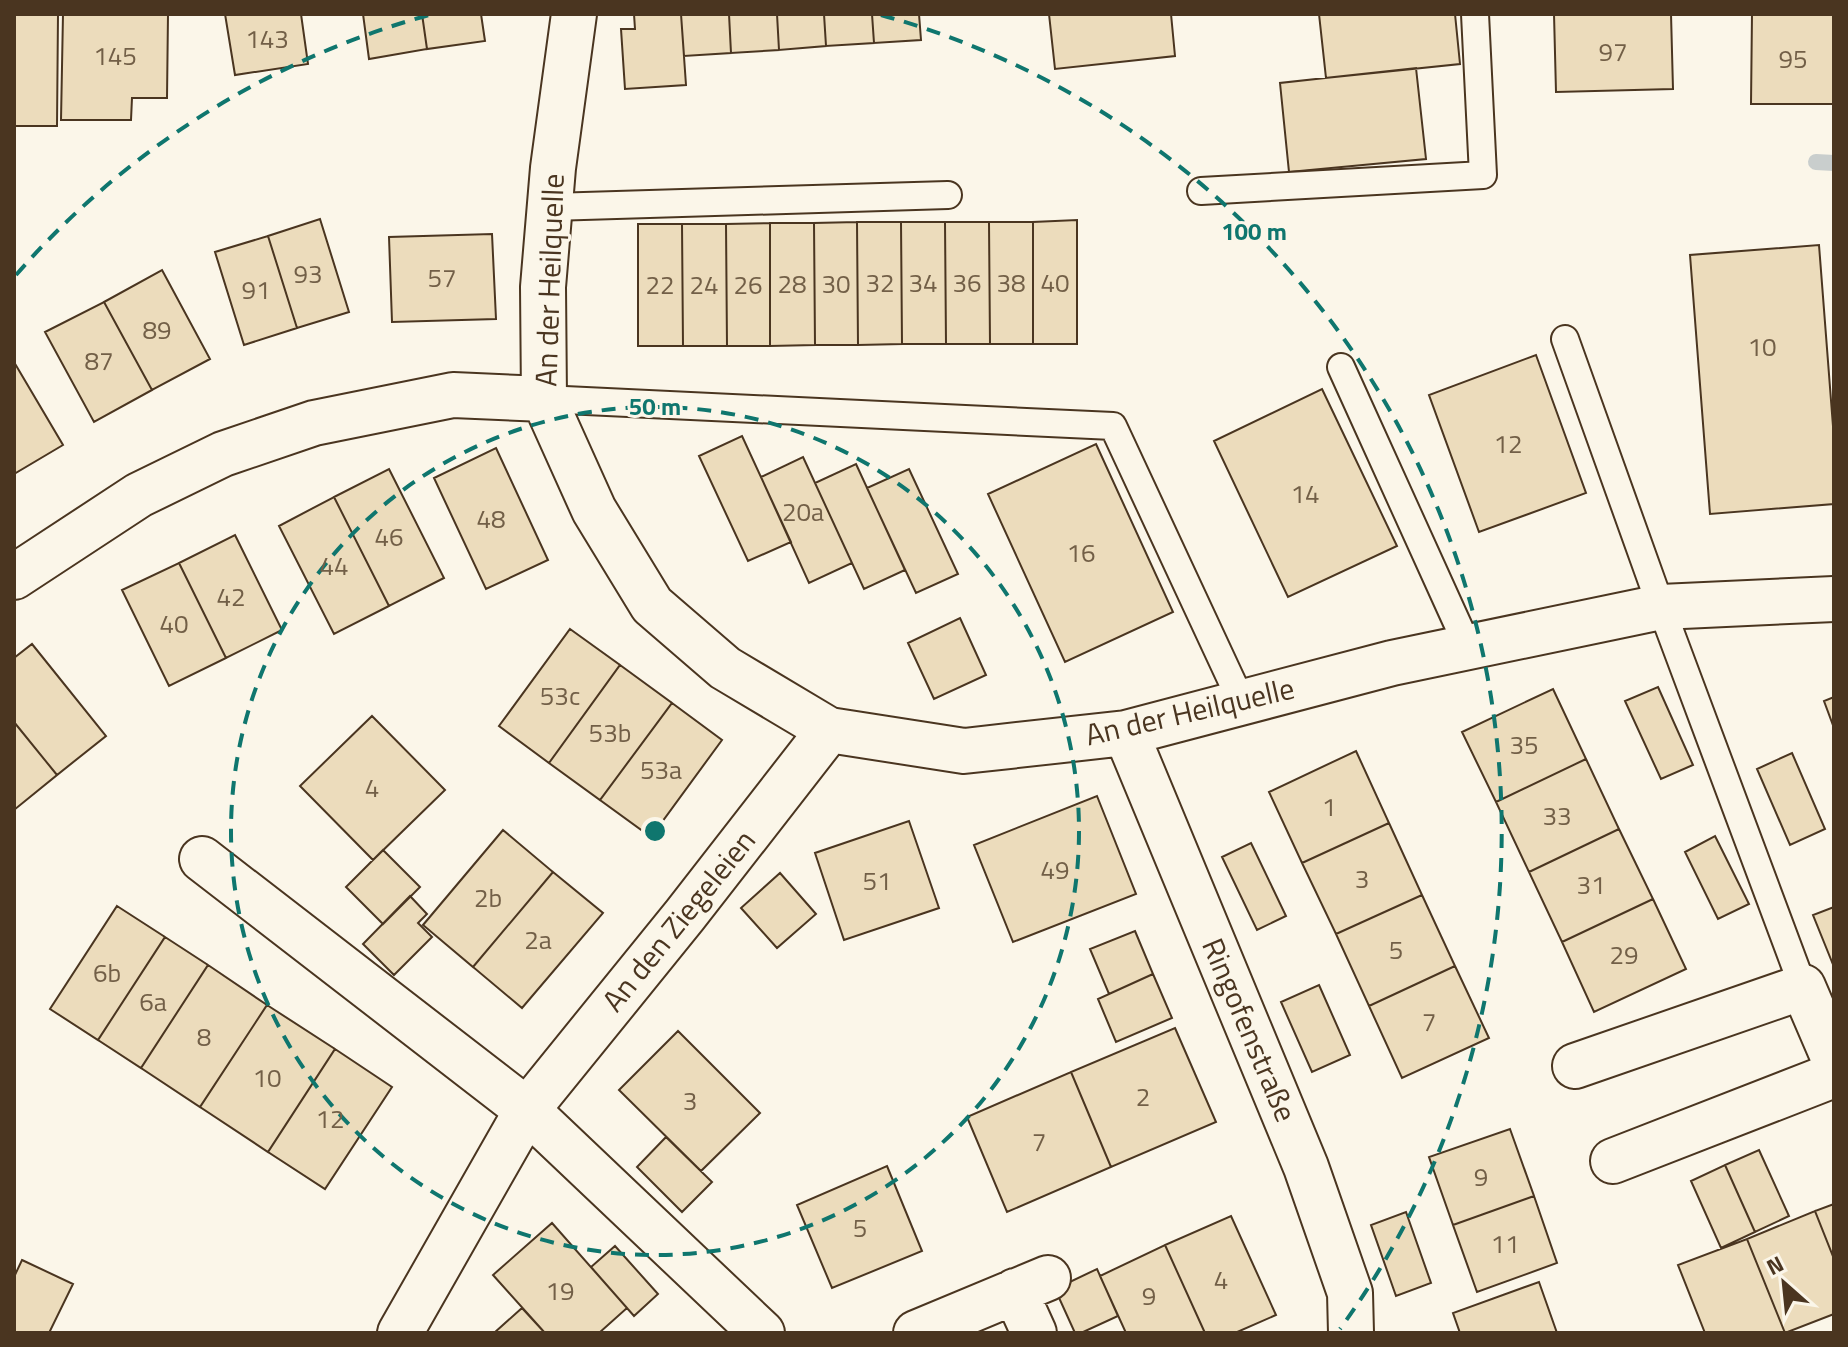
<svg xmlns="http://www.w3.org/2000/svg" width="1848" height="1347" font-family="'Titillium Web',sans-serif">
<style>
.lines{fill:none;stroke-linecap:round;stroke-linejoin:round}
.stream{stroke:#c9cecd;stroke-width:16}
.building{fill:#ecdcbc;stroke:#4a3520;stroke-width:2}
.service-casing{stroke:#4a3520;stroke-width:30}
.minor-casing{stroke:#4a3520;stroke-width:48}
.service{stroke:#fbf6e9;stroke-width:26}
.minor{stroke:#fbf6e9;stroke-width:44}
.ring{fill:none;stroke:#0f766e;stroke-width:4;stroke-dasharray:14 10}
.labels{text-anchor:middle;stroke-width:6;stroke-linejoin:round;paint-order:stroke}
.number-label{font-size:26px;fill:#725f47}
.street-label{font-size:30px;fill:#4a3520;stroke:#fbf6e9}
.centre{fill:#0f766e;stroke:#fbf6e9;stroke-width:4}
.ring-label{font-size:24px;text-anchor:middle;font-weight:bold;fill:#0f766e;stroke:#fbf6e9;stroke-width:6;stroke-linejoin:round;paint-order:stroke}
</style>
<rect width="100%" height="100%" fill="#fbf6e9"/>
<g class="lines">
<path class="stream" d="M1816,162L1834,163"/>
</g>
<path class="building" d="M14,14H58L57,126H14Z
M63,14H168L167,98H132L131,120H61Z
M225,14H301L308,64L235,75Z
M363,14H422L427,49L369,59Z
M422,14H481L485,41L427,49Z
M634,14H681L686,85L625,89L621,29H635Z
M681,14H729L731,53L684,56Z
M729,14H777L779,50L731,53Z
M777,14H824L826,46L779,50Z
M824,14H872L874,43L826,46Z
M872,14H919L921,40L874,43Z
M1049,14H1171L1175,56L1055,69Z
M1319,14H1455L1460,64L1326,78Z
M1554,14H1671L1673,89L1556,92Z
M1752,14H1834V104H1751Z
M1416,68L1426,159L1289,172L1280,83Z
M320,219L349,312L297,328L268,236Z
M1077,220V344H1033V222Z
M857,222H901L902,344L858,345Z
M857,222L858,345H815L814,223Z
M901,222H945L946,344H902Z
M945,222H989L990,344H946Z
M989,222H1033V344H990Z
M770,223H814L815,345L770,346Z
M770,223V346H727L726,224Z
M638,224H682L683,346H638Z
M682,224H726L727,346H683Z
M492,234L496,319L392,322L389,237Z
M268,236L297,328L244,345L215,252Z
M1819,245L1834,439V504L1710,514L1690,255Z
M162,270L210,359L152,390L104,302Z
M104,302L152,390L94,422L45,332Z
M1536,355L1586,493L1479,532L1429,395Z
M14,362L63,445L14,474Z
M1322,389L1397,546L1288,597L1214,441Z
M742,436L791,542L748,561L699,456Z
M1096,444L1173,612L1065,662L988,494Z
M496,448L548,560L486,589L434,478Z
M803,457L852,563L809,583L761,477Z
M856,464L905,570L864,589L815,483Z
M389,469L444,578L389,606L334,497Z
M909,469L958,574L916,593L867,488Z
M334,497L389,606L334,634L279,526Z
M235,535L282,630L226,658L179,563Z
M179,563L226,658L169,686L122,590Z
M960,618L986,675L934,699L908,643Z
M570,629L620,665L549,763L499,726Z
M32,644L106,736L57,775L14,722V658Z
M620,665L672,703L600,800L549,763Z
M1658,687L1693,765L1661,779L1625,701Z
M1553,689L1586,759L1496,802L1462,732Z
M1834,697V728L1824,701Z
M672,703L722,740L651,837L600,800Z
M372,716L445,790L373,860L300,786Z
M14,722L57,775L14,810Z
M1356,751L1389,823L1302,863L1269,792Z
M1792,753L1825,829L1790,845L1757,769Z
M1586,759L1619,829L1529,872L1496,802Z
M1097,796L1136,894L1013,942L974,845Z
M909,821L939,908L844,940L815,853Z
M1389,823L1422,895L1336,934L1302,863Z
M1619,829L1653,899L1562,942L1529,872Z
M503,830L553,872L473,967L423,925Z
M1715,836L1749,904L1718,919L1685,852Z
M1251,843L1286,916L1257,930L1222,857Z
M383,850L420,887L383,924L346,887Z
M553,872L603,913L522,1008L473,967Z
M780,873L816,914L777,948L741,908Z
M1422,895L1455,966L1369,1006L1336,934Z
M410,896L427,914L418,923L432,937L394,975L363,944Z
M1653,899L1686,969L1594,1012L1562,942Z
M117,906L165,937L98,1040L50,1009Z
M1834,907V967L1813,915Z
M1135,931L1153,974L1109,994L1090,949Z
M165,937L208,965L141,1068L98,1040Z
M208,965L267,1005L200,1107L141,1068Z
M1455,966L1489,1038L1402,1078L1369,1006Z
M1153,974L1172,1018L1116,1042L1098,999Z
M1319,985L1350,1055L1312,1072L1281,1002Z
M267,1005L335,1049L268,1152L200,1107Z
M1175,1028L1216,1122L1111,1167L1071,1072Z
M678,1031L760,1113L701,1171L619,1090Z
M335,1049L392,1087L325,1189L268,1152Z
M1071,1072L1111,1167L1007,1212L967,1117Z
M1510,1129L1534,1196L1453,1225L1429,1157Z
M666,1137L712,1182L682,1212L637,1167Z
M1759,1150L1789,1216L1755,1232L1725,1165Z
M1725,1165L1755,1232L1721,1248L1691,1181Z
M887,1166L922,1251L832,1288L797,1205Z
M1534,1196L1557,1263L1477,1292L1453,1225Z
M1834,1204V1259L1815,1211Z
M1815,1211L1834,1259V1314L1785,1333L1747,1239Z
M1406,1212L1431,1283L1396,1296L1371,1225Z
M1231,1216L1276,1315L1235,1333H1205L1165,1245Z
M552,1223L627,1308L599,1333H545L493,1275Z
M1747,1239L1785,1333H1705L1678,1265Z
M1165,1245L1205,1333H1126L1100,1276Z
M615,1246L658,1294L634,1316L591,1267Z
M22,1260L73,1284L49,1333H14V1277Z
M1097,1269L1118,1316L1081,1333H1075L1055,1289Z
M1539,1282L1557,1333H1460L1453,1313Z
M522,1308L545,1333H494Z"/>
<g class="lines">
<g class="service-casing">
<path id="service" d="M1201,191L1483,175L1475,14
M551,207L948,195
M1565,339L1661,607L1803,987
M1341,367L1468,647
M544,399L1113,426L1242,703"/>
</g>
<g class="minor-casing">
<path id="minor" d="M574,14L553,168L543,287L544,399L594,510L652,605L725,668L829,730L964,751L1126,733L1392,663L1661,607L1834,599
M14,577L139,495L223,454L314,423L453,395L544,399
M1126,733L1306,1167L1350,1293L1351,1333
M202,859L527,1110L762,1333
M1575,1066L1803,987L1834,1059
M1613,1161L1834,1075
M1015,1291L1034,1333
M400,1333L527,1110L685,915L829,730
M916,1333L1048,1278"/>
</g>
<use href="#service" class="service"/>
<use href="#minor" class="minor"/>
</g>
<g class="ring">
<circle cx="655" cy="831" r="424"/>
<path d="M16 275A847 847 0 0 1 429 15M881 15A847 847 0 0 1 1340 1329"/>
</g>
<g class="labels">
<g class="number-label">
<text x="267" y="48">143</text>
<text x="1613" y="61">97</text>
<text x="115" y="65">145</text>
<text x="1793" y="68">95</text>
<text x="308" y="283">93</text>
<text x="442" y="287">57</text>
<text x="880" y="292">32</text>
<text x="923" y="292">34</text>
<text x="967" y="292">36</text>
<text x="1011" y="292">38</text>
<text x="1055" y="292">40</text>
<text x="792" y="293">28</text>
<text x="836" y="293">30</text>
<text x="660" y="294">22</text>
<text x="704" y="294">24</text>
<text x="748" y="294">26</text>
<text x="256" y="299">91</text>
<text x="157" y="339">89</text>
<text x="1762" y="356">10</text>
<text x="99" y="370">87</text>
<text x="1508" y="453">12</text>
<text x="1305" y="503">14</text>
<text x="803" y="521">20a</text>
<text x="491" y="528">48</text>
<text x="389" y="546">46</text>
<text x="1081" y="562">16</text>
<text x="334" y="575">44</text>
<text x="231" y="606">42</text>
<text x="174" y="633">40</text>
<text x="560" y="705">53c</text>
<text x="610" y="742">53b</text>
<text x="1524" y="754">35</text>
<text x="661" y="779">53a</text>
<text x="372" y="797">4</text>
<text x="1329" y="816">1</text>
<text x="1557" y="825">33</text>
<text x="1055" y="879">49</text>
<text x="1362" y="888">3</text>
<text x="877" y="890">51</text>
<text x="1591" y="894">31</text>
<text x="488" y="907">2b</text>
<text x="538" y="949">2a</text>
<text x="1396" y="959">5</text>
<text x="1624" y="964">29</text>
<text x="107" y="982">6b</text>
<text x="153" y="1011">6a</text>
<text x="1429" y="1031">7</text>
<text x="204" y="1046">8</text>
<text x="267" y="1087">10</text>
<text x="1143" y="1106">2</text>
<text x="690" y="1110">3</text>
<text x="330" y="1128">12</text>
<text x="1039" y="1151">7</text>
<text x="1481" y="1186">9</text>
<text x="860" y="1237">5</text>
<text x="1505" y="1253">11</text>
<text x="1221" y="1289">4</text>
<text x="560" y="1300">19</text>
<text x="1149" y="1305">9</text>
</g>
<g class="street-label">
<text transform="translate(550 280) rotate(-88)" y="10">An der Heilquelle</text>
<text transform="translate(1190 712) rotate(-13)" y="10">An der Heilquelle</text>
<text transform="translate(679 921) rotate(-51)" y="10">An den Ziegeleien</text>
<text transform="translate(1249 1030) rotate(67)" y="10">Ringofenstraße</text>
</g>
</g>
<circle cx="655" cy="831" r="12" class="centre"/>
<g class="ring-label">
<text x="1254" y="240">100 m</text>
<text x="655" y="415">50 m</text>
</g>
<rect width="1848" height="1347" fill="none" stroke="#4a3520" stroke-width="32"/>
<g transform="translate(1784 1283) rotate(333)" stroke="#fbf6e9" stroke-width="6" paint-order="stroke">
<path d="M0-6L14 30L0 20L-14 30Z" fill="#4a3520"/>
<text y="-12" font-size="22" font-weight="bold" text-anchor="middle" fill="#4a3520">N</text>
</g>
</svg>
